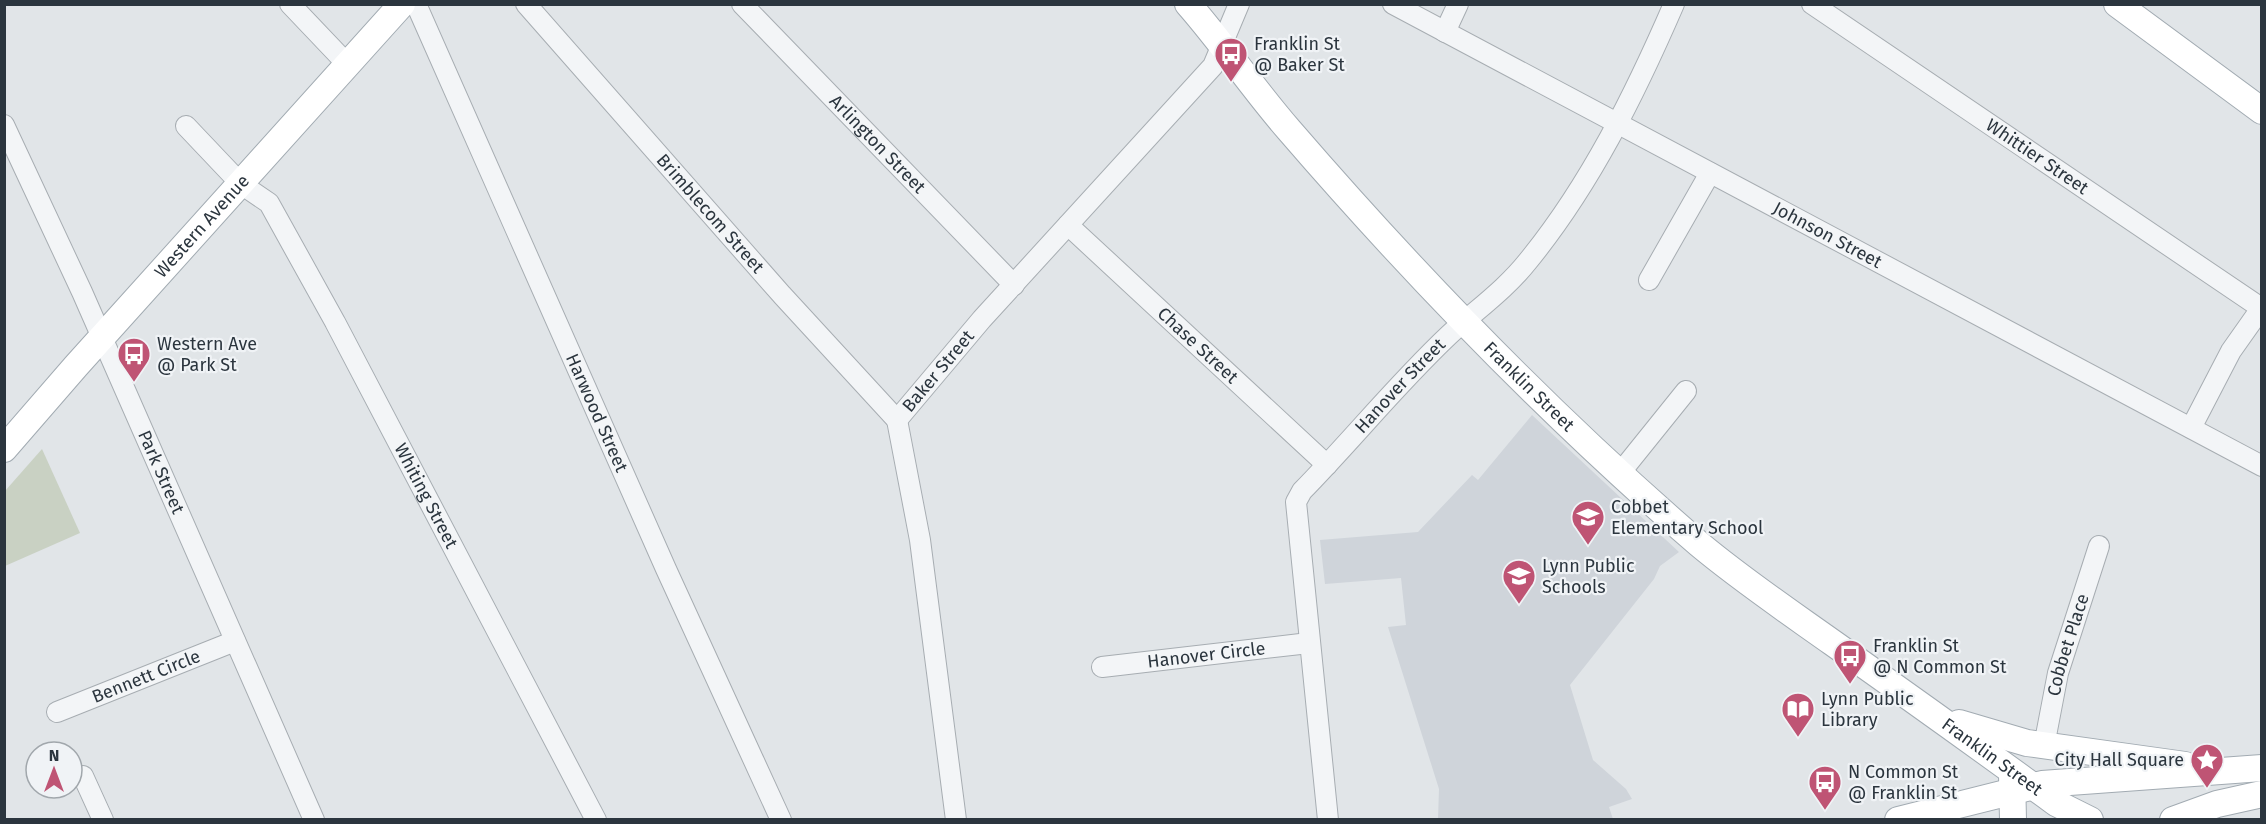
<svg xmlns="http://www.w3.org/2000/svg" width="2266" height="824" font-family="'Fira Sans',sans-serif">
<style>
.built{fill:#cfd4da}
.green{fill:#c9d1c3}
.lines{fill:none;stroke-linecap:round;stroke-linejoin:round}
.minor-casing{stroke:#a7adb2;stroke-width:22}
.major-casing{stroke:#a2abb2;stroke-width:28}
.minor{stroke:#f3f5f7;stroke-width:20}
.major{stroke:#fff;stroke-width:26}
.labels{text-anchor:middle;stroke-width:4.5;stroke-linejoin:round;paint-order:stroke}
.poi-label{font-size:18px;fill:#2b353e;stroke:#f0f3f6;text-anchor:start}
.street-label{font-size:18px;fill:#2b353e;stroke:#f0f3f6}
</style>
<rect width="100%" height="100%" fill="#e1e5e8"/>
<path class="built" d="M1532,415L1679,552L1660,566L1654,579L1570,685L1593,760L1626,789L1632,799L1609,807L1613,819H1438L1439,789L1388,627L1406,625L1401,578L1325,584L1320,540L1418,532L1472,475L1478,480Z"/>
<path class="green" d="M42,449L80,533L5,566V491Z"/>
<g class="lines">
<g class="minor-casing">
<g id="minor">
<path d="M290,4L348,65"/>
<path id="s1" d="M416,4L666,569L781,820"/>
<path id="s2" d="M526,4L782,295L897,420"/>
<path id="s3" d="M742,4L1014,285"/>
<path id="s4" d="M1393,4L2262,466"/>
<path id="s5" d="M1812,4L2261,308"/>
<path d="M1445,32L1458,4"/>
<path id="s6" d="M4,125L82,292L314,820"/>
<path id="s7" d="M186,126L241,184L269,203L335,322L596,820"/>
<path id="s8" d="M1068,225L1327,465"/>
<path d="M1649,280L1710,173"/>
<path id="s9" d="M897,420L982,319L1213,66L1239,4"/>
<path d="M897,420L920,540L956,820"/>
<path d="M2191,428L2231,351L2262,307"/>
<path d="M1620,473L1686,391"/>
<path id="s10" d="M1102,667L1309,643"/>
<path id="s11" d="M57,712L235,641"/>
<path id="s12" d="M2044,746L2058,673L2099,546"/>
<path d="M83,776L103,820"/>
<path id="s13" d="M1328,820L1296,502L1302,491C1352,440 1397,384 1449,335C1476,310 1505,290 1528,261C1590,185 1635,94 1674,4"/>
</g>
</g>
<g class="major-casing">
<g id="major">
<path id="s14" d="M1188,4C1224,45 1254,90 1289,130C1415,276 1553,418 1699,544C1742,580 1788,611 1833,643C1908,696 1982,749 2056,803L2090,820"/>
<path d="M2117,4L2262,111"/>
<path id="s15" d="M4,449L76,366L402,4"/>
<path d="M1959,723L2027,743L2185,765"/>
<path d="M2012,775L2013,820"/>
<path d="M1898,820L2042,784L2262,768"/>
<path d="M2173,820L2217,804L2262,794"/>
</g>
</g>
<use href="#minor" class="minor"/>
<use href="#major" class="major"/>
</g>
<defs>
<g id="bus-pin" transform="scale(1.725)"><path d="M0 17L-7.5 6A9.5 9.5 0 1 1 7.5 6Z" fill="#bf5474" stroke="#f0f3f6"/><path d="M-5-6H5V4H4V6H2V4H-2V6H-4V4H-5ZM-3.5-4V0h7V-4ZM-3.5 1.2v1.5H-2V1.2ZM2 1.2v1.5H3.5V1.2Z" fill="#fff"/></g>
<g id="school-pin" transform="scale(1.725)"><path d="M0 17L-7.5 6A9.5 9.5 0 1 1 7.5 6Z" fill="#bf5474" stroke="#f0f3f6"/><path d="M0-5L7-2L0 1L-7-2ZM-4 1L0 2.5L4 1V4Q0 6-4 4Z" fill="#fff"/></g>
<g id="library-pin" transform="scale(1.725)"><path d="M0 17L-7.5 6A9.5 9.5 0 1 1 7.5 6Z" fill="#bf5474" stroke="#f0f3f6"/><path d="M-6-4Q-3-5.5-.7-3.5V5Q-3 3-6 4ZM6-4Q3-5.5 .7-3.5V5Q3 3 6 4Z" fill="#fff"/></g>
<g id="sight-pin" transform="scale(1.725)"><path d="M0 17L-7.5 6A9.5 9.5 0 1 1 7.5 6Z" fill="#bf5474" stroke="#f0f3f6"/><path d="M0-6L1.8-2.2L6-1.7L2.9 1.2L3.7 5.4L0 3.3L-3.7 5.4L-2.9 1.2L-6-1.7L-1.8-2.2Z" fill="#fff"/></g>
</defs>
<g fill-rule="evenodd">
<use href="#bus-pin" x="1231" y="54"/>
<use href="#bus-pin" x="134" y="354"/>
<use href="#school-pin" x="1588" y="517"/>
<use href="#school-pin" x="1519" y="576"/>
<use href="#bus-pin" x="1850" y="656"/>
<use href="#library-pin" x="1798" y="709"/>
<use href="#sight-pin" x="2207" y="760"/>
<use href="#bus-pin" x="1825" y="782"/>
</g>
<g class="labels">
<g class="poi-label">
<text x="1254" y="50">Franklin St<tspan x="1254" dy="21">@ Baker St</tspan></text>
<text x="157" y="350">Western Ave<tspan x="157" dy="21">@ Park St</tspan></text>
<text x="1611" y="513">Cobbet<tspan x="1611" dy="21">Elementary School</tspan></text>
<text x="1542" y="572">Lynn Public<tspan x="1542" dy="21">Schools</tspan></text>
<text x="1873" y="652">Franklin St<tspan x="1873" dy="21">@ N Common St</tspan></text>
<text x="1821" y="705">Lynn Public<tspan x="1821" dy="21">Library</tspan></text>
<text x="2184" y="766" text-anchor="end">City Hall Square</text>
<text x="1848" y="778">N Common St<tspan x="1848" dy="21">@ Franklin St</tspan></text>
</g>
<g class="street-label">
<text dy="6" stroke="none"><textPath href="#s3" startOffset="195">Arlington Street</textPath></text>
<text dy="6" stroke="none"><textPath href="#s5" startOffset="272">Whittier Street</textPath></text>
<text dy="6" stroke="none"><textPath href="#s2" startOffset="279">Brimblecom Street</textPath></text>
<text dy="6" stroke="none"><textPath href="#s15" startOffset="298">Western Avenue</textPath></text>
<text dy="6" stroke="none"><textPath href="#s4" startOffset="492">Johnson Street</textPath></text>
<text dy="6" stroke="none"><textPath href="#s8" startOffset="177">Chase Street</textPath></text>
<text dy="6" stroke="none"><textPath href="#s9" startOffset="64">Baker Street</textPath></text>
<text dy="6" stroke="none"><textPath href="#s14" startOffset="513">Franklin Street</textPath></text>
<text dy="6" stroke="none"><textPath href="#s13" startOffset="476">Hanover Street</textPath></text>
<text dy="6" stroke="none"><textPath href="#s1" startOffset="447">Harwood Street</textPath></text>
<text dy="6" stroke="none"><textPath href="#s6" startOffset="381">Park Street</textPath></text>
<text dy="6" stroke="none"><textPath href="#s7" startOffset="446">Whiting Street</textPath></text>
<text dy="6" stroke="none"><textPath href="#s12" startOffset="104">Cobbet Place</textPath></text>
<text dy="6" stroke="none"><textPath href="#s10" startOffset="105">Hanover Circle</textPath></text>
<text dy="6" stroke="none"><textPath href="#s11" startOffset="96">Bennett Circle</textPath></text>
<text dy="6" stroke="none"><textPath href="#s14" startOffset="1107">Franklin Street</textPath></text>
</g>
</g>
<rect width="2266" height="824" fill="none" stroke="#2b353e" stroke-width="12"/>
<g transform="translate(54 770)"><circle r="28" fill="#f0f3f6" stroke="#a1a7ac" stroke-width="1.5"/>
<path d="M0-4.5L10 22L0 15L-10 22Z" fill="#bf5474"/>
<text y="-9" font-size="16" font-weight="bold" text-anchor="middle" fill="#2b353e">N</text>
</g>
</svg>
